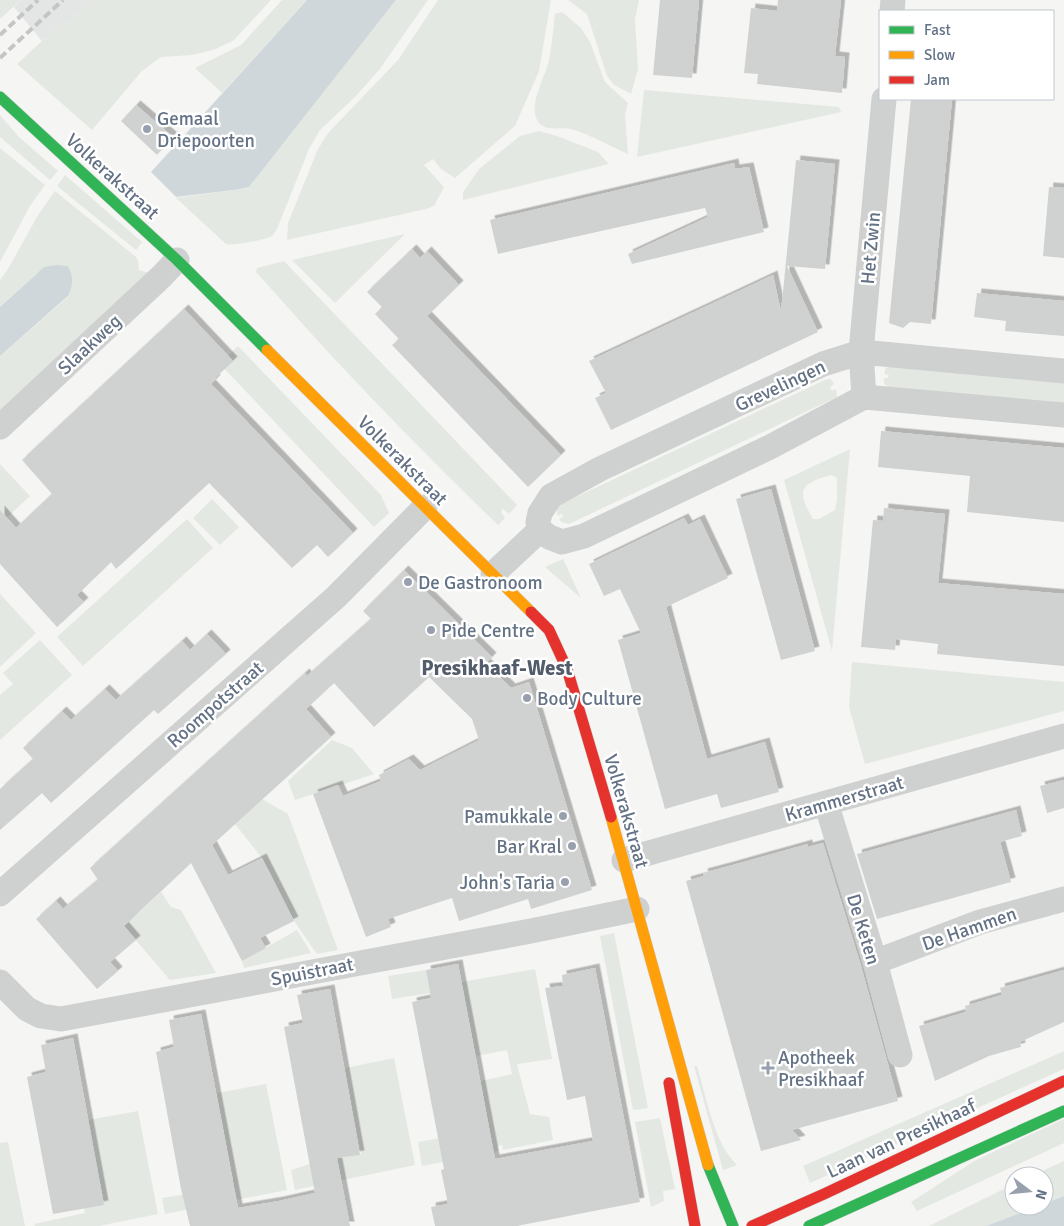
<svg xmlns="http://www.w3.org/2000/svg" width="1064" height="1226" font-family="Signika,sans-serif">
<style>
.built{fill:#e4e5e5}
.green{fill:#e4e8e2;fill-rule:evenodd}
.water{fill:#d0d7db}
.building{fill:#d0d2d2;filter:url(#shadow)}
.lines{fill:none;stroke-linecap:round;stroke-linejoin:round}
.fast-casing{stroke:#d1d3d4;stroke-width:12}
.slow-casing{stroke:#d1d3d4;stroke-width:12}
.jam-casing{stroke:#d1d3d4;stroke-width:12}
.street{stroke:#cfd0d0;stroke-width:25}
.fast{stroke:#30b455;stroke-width:11}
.slow{stroke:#ff9f0a;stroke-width:11}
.jam{stroke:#e5322d;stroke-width:11}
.rail{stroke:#c5c5c6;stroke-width:4;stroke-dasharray:8 4;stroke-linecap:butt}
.poi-dot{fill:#97a0ac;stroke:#fff;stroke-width:2}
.labels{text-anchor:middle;stroke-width:5;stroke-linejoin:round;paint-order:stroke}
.poi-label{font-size:19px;fill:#647285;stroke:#fff;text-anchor:start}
.street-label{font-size:19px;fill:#647285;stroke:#fff}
.quarter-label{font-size:21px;font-weight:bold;fill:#525c6a;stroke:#fff}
</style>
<defs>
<filter id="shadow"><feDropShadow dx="4.5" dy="-4.5" stdDeviation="0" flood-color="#0004"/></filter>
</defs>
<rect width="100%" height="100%" fill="#f5f5f4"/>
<path class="built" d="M21,0H95L42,41L14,7Z"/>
<path class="green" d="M0,0H21L0,19Z
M95,0H271L233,41L213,50L192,55L161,57L142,71L92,130L17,64L42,41Z
M282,0H307L222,93L195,68L241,45Z
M396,0H428L379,70L356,96L320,130L309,149L277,229C276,231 274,234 272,236C264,240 234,246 226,244L176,198L234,190L249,187Z
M438,0H551L539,71L515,126L455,178L441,169L433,159L424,165L444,187L434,206L426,209L287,240L288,223L318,149L328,133L398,60Z
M568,0H639L635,19L638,69L631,94L614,85L607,76L587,14Z
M562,12L581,28L590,42L605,82L628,103L625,115L628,154C610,146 591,135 571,129C563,127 552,130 545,127C522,117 544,79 548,64C552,48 553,30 555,14Z
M644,90L839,107L841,112L637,157Z
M0,115L18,136L58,171L50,180L0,137Z
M539,131L557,136L598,152L609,164L463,200V192L479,169L520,136Z
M0,148L45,185L30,206L0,262Z
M65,175L142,242L136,250L57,186Z
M55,191L136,257L138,261L139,270L149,273L0,411V356L68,297L37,273L0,307V280L8,269L38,215Z
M405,234L335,303L292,260Z
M284,261L517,505L509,514L503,509L501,512L505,518L498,525C440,469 383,411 327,351C303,325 280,298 256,272L257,268Z
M238,346L381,495L389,513L374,527L220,364Z
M891,366L1064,383V404L889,388L884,383V378H888L889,375L884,374L886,368Z
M827,379H831L834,384L830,387L832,391L836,389L837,397L569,524L561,522L559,519L563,517L562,514L558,516C556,511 556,508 559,505Z
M850,449L832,651L784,480ZM831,475L837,478V500L835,510L819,519H813C796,490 800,484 831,475Z
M0,464L30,496L0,524Z
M212,499L239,527L220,545L193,518Z
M187,519L213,548L83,666L57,637Z
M563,559L581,598L545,567Z
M0,594L36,633L0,667Z
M40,640L72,675L0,740V695L13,684L3,673Z
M852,662L1064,682V711L865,764L849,707Z
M332,740L352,748L374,774L295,800L288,781Z
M262,799L288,814L338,950L317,954L294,921L262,858L235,824Z
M161,892L171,907L181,910L216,973L170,980L122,924L140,912Z
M297,930L311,953L244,968L242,961Z
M614,933L648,1108L633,1110L600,936Z
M535,969L552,1059L517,1064L530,1114L549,1117L553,1140L503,1150L502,1145L498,1146V1151L422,1166L418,1142L489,1129L481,1081L512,1074L507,1050L476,1056L462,982Z
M426,970L430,993L392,999L388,976Z
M1064,1051V1069L810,1183L803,1166Z
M394,1058L415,1165L295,1190L291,1170L310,1164L361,1154L345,1068Z
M694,1066H697C707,1098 713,1141 737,1165L723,1170Z
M266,1084L287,1190L165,1214L162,1198L194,1193V1187L233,1179L217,1093Z
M138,1111L158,1214L99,1226H35L34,1224L85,1213L84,1208L99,1182L88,1120Z
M660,1118L675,1189L663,1191L664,1201L651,1207L635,1122Z
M1064,1119V1143L917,1211L911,1202L976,1160Z
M8,1142L25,1226H0V1143Z
M1064,1161V1196L1044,1204V1176H1031Z
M1014,1184V1206H1038L986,1226H929Z"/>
<path class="water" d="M307,0H396L249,187L234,190L176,197L151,172Z
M57,265L68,266C74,278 73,284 68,296L0,356V307L44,267Z
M1064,1196V1226H986L1038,1206H1044V1204Z"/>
<path class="building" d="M660,0H699L692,78L653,75Z
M778,0H841L835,56L845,57L842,93L757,84L758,74L744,73L751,8L777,11Z
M911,99H952L931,324L910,322L903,328L889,323Z
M136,105L173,137L157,155L121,121Z
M796,160L835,164L825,269L787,266L818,332L611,430L595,398L606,393L589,361L773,275L781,312Z
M734,163L735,169L749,167L764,232L632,264L628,254L708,217L705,208L498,254L490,220Z
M1049,187L1064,188V258L1043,256Z
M412,249L420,258L427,251L459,285L427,316L561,455L528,487L392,345L399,339L375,314L382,307L367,292Z
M977,293L1064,301V336L1005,331L1006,321L974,317Z
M184,309L233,361L215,378L216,379L211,384L353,533L328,557L317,545L292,568L209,483L116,569L111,562L77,595L84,602L57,627L0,564V510L16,528L52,494L22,460Z
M881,431L1064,448V522L967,512L970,476L878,467Z
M771,489L815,651L781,660L736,499Z
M884,508L945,514L938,583L1064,594V666L937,654L938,644L896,639L895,650L861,647L873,520L883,521Z
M684,518L688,525L700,519L728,578L666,607L707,759L765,742L779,792L721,808L717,794L665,809L618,640L641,633L620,589L604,596L589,564Z
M404,570L492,657L486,663L511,688L529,682L592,890L531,909L528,899L459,921L452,898L388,919L391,927L366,937L313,794L338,785L343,796L381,781L379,775L409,759L420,770L479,740L472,719L429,677L374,727L334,683L306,709L331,737L212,845L228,875L262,858L294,921L260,938L266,948L242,961L191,863L124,926L136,940L110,962L118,971L97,989L36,919L56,901L63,909L98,880L90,868L305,673L307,676L371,619L363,611Z
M207,634L226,654L158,714L154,710L51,803L42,793L0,830V789L33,759L23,748L62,711L71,720L105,689L116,700L182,641L190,650Z
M1064,780V808L1047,813L1040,786Z
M1016,810L1022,836L1000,842L1011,882L877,919L857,854Z
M823,843L861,966L898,1101L792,1130L801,1140L761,1151L686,881L704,876L703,873L733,865L808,844V847Z
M458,964L495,1159L593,1141L585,1096L567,1100L545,988L563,986L562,975L595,968L640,1202L517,1226H435L431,1207L448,1204L441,1170L444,1169L412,1002L431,998L426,970Z
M1064,970V1022L1020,1042L1021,1047L989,1056L935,1081L919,1026L966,1012L965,1006L1002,995L1000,988Z
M330,989L360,1155L337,1158L350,1226H190L181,1189L156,1052L174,1047L169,1020L201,1014L238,1208L279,1201L315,1193L284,1027L303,1023L297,995Z
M73,1038L104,1205L53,1214L27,1077L46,1072L41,1045Z"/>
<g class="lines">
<g class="fast-casing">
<path id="fast" d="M0,97L177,260L267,350
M708,1165L733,1226
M809,1226L1064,1111"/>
</g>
<g class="slow-casing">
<path id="slow" d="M267,350L531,612
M611,817L708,1165"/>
</g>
<g class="jam-casing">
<path id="jam" d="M531,612L549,630L567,669L611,817
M669,1083L695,1226
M752,1226L824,1194L1064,1081"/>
</g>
<path class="street" d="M892,11L893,0
M1064,371L861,352L823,364L600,469L551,496L540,513L538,522L540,530L549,537L562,542L584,536L772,446L864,397L1064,415
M864,397L861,352L884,99
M0,427L162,276L177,260
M493,574L540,530
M826,803L875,962L900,1055
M624,860L1064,736
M0,894L336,597L425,507
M875,962L980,922L1064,899
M0,982L27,1009L41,1016L61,1019L531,931L637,909"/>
<use href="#fast" class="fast"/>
<use href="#slow" class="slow"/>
<use href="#jam" class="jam"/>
<path class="rail" d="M0,35L38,0
M0,58L63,0"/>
</g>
<g class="poi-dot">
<circle cx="147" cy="129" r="5"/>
<circle cx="408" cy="582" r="5"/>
<circle cx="431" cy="630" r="5"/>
<circle cx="527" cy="698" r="5"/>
<circle cx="563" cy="816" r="5"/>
<circle cx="572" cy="846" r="5"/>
<circle cx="565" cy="882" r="5"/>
<path d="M765.5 1060.5h5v5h5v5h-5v5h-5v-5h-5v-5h5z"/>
</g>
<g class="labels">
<g class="poi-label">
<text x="157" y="125">Gemaal<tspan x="157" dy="22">Driepoorten</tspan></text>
<text x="418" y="589">De Gastronoom</text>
<text x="441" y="637">Pide Centre</text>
<text x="537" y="705">Body Culture</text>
<text x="553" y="823" text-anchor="end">Pamukkale</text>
<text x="562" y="853" text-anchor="end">Bar Kral</text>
<text x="555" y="889" text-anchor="end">John's Taria</text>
<text x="778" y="1064">Apotheek<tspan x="778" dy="22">Presikhaaf</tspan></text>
</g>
<g class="street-label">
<text transform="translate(113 176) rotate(42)" y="7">Volkerakstraat</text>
<text transform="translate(870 248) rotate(-85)" y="7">Het Zwin</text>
<text transform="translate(89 344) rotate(-43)" y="7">Slaakweg</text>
<text transform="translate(780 385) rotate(-25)" y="7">Grevelingen</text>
<text transform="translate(403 460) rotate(45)" y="7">Volkerakstraat</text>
<text transform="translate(215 704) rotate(-41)" y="7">Roompotstraat</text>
<text transform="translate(844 798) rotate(-16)" y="7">Krammerstraat</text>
<text transform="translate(627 811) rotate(74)" y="7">Volkerakstraat</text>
<text transform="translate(969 928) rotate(-19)" y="7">De Hammen</text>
<text transform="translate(864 929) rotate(73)" y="7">De Keten</text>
<text transform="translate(312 971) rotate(-11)" y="7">Spuistraat</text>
<text transform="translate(901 1138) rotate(-25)" y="7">Laan van Presikhaaf</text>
</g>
<g class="quarter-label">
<text x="497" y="675">Presikhaaf-West</text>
</g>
</g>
<rect x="879" y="10" width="175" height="90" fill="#ffffff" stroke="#c1c7ce"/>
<rect x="889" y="26" width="25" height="8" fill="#30b455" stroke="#c1c7ce"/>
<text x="924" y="35" font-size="15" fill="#647285">Fast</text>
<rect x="889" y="51" width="25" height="8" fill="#ff9f0a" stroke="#c1c7ce"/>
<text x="924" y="60" font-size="15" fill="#647285">Slow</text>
<rect x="889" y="76" width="25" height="8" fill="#e5322d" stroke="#c1c7ce"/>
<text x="924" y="85" font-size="15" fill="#647285">Jam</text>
<g transform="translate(1029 1191) rotate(106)"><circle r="24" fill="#ffffff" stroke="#c1c7ce"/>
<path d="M0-4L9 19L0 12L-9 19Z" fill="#97a0ac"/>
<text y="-8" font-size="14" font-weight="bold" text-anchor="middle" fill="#647285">N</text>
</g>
</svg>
